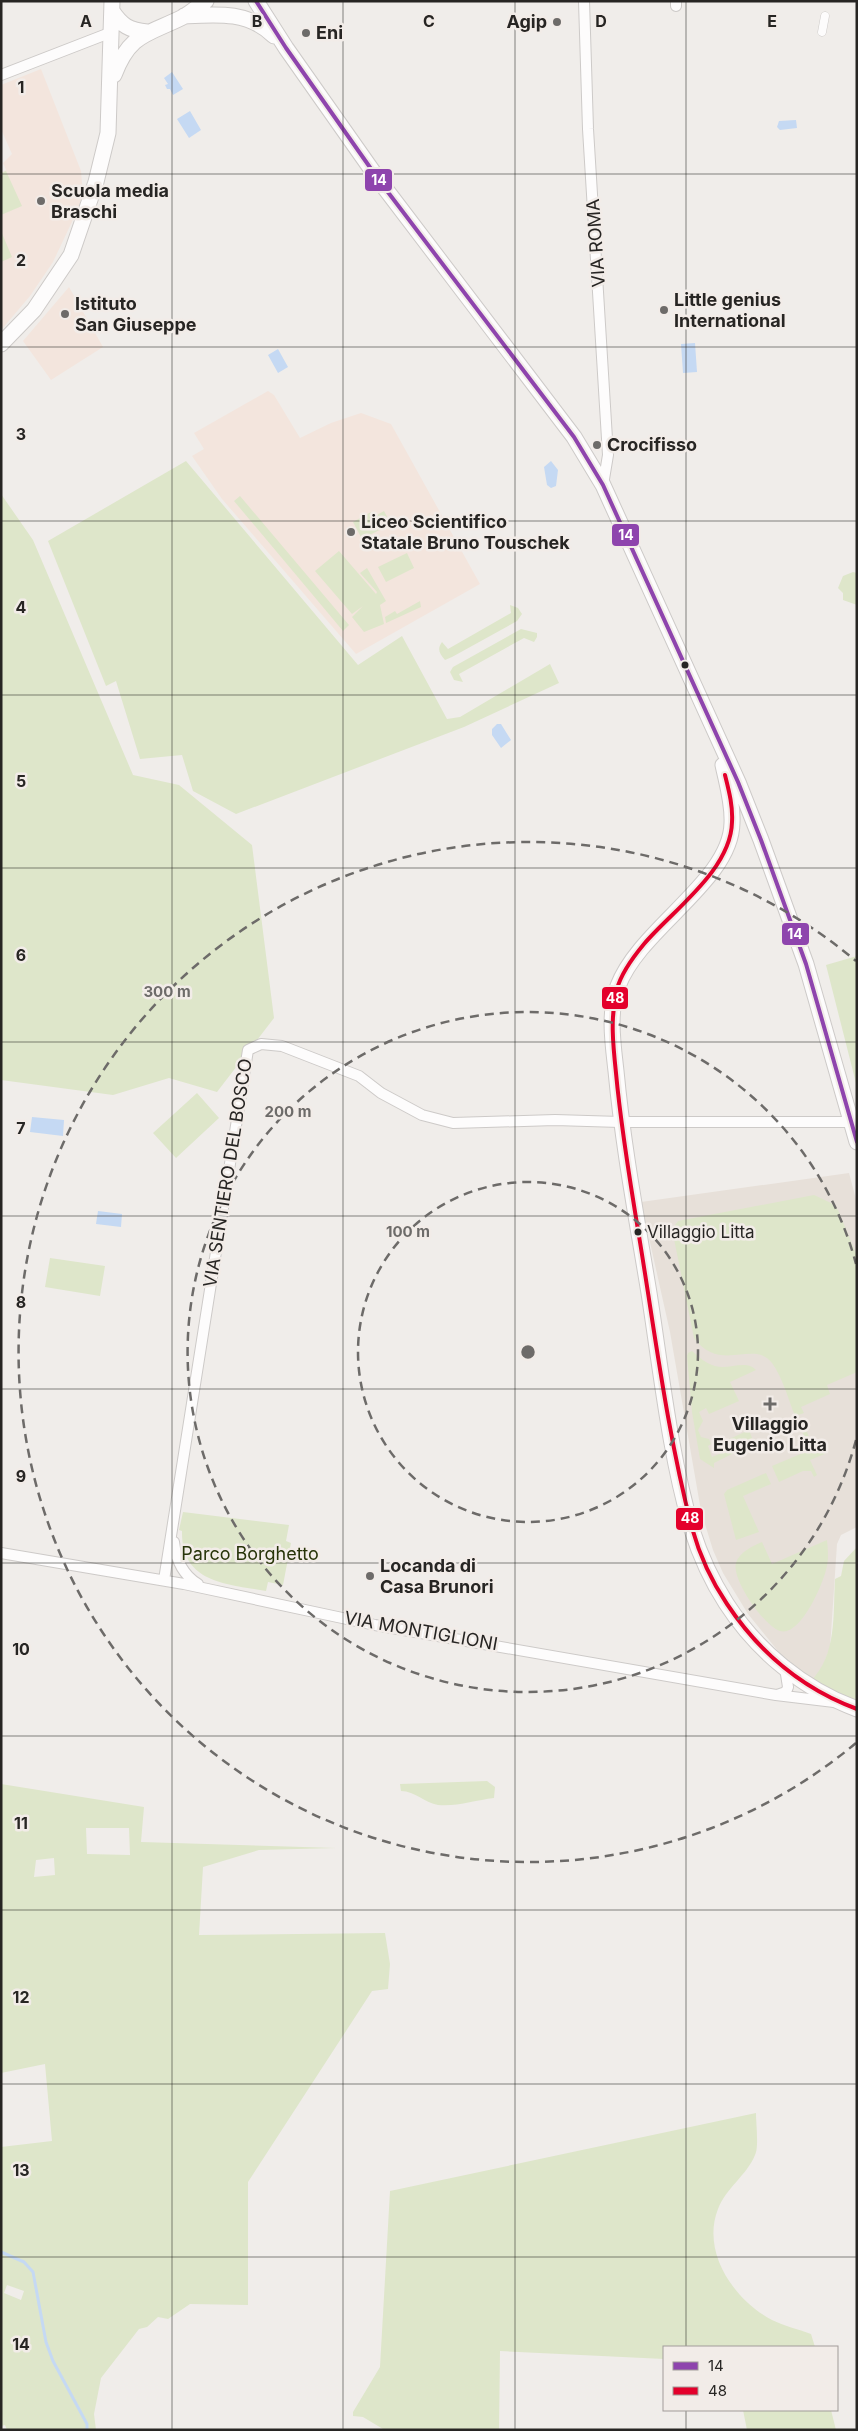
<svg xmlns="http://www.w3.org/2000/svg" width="858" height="2431" font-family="Inter,sans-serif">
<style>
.built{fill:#e7e0d9}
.education{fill:#f3e5dd}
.green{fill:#dee6ca;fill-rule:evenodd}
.water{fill:#c5d9f3}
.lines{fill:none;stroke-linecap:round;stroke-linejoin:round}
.stream{stroke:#c5d9f3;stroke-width:3}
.pedestrian-casing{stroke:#cdcac8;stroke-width:9}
.minor-casing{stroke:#cdcac8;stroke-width:12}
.secondary-casing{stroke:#cdcac8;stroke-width:17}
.pedestrian{stroke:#fdfcfc;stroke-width:8}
.minor{stroke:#fdfcfc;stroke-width:10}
.secondary{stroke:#fdfcfc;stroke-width:15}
.bus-1-casing{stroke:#f2ece8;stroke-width:8}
.bus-2-casing{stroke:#f2ece8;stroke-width:8}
.bus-1{stroke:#8e44ad;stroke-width:4}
.bus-2{stroke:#e4002b;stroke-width:4}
.grid{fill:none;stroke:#272523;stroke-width:1;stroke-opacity:0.55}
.ring{fill:none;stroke:#6d6b69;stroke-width:2.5;stroke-dasharray:9 6}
.poi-dot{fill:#6d6b69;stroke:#f2ece8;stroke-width:2}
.bus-dot{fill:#272523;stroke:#f2ece8;stroke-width:2}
.labels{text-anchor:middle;stroke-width:5;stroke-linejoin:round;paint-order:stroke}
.bus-label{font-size:17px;fill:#272523;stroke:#f2ece8;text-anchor:start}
.poi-label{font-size:18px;font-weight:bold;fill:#272523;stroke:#f2ece8;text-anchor:start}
.street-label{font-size:18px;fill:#272523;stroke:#f2ece8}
.park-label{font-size:18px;fill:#273409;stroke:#f2ece8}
.grid-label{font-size:16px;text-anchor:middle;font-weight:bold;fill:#272523;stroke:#f2ece8;stroke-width:5;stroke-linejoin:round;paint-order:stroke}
.centre{fill:#6d6b69;stroke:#f2ece8;stroke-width:2.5}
.ring-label{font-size:15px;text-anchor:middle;font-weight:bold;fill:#6d6b69;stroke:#f2ece8;stroke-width:5;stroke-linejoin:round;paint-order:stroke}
.line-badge{stroke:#f2ece8;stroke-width:2}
.badge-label{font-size:14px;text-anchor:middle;font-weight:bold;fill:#fff}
</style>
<rect width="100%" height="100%" fill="#f0edea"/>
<path class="built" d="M849,1173L857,1203V1527L841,1535L837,1544L830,1648L820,1673L811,1681L786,1661L748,1614L723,1573L713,1550L701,1511L670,1332L641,1202Z"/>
<path class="education" d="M41,69L81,171L83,194L78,209L53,262L30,296L2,329L1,173L6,170L3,163L12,154L1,129V85Z
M69,287L103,347L51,380L23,341Z
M268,391L274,395L300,438L331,423L361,413L391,424L480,584L356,654L222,499L192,456L204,449L194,433Z"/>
<path class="green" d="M6,171L22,206L1,215V173Z
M1,231L12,257L1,262Z
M186,461L358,665L402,636L447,719L460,717L550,664L559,683L464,727L236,814L193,791L182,755L140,759L116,681L106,686L48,541Z
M1,494L33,540L133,775L179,785L252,845L274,1018L217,1092L169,1078L113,1095L1,1080Z
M240,496L349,625L343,631L234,501Z
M384,511L391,524L362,539L353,522L371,512L373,517Z
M339,551L376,594L377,592L360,573L367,568L386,601L380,605L384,624L364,632L352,617L363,606L352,614L315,571Z
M407,553L414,568L386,582L378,567Z
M853,572L857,573V605L843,600V593L838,588L843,576Z
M420,601L421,607L386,623L385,617L395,611L397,614Z
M510,605L518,608L522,614L517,621L452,657L445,660C439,653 437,649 442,642L448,649L511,613Z
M521,629L537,633V637L534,642L524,638L459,674L463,682L454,680L450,672L453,667Z
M857,956V1087L826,965Z
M197,1093L219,1118L176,1158L153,1133Z
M814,1195L831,1203L838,1210L857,1256V1372L827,1385L830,1394L801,1407L804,1413L795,1416C789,1401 782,1376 772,1363C754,1339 720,1374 694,1338L672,1229L678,1221Z
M50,1258L105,1266L100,1296L45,1287Z
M692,1351C699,1357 705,1363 715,1366C729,1370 746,1359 756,1370L730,1382L739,1401L709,1414L706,1408L699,1412L703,1421L698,1430L701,1437L709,1439L711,1444L708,1446L712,1457L724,1452L721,1446L728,1443L727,1440L749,1430L754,1443L714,1463V1468L700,1459L692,1412L687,1356L688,1353Z
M803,1423L814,1448L823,1444L827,1453L810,1460L817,1475L814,1477L811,1471H803L779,1482L772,1466L810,1450L799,1424Z
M766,1473L771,1484L743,1496L759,1532L736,1540L724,1494L727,1490Z
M183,1512L289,1525L286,1541L291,1543L283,1585L268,1582L266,1591C227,1584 181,1583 182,1531L179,1530Z
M827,1540C828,1550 829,1560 826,1570C822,1586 800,1637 780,1631C765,1627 731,1579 736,1563C739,1552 753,1546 762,1542L772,1564Z
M857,1547V1704L811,1681C837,1654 833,1615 835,1579L841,1576L844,1561Z
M487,1781L495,1787L494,1798C476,1800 456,1807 438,1805C425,1803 415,1791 401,1791L400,1784Z
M1,1784L144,1807L141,1842L336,1848L259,1850L203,1867L199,1935L385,1933L390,1964L388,1989L372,1991L248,2182V2305L190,2304L168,2319L158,2317L147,2327L139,2329L101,2378L94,2414L96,2430H7L5,2425L1,2426V2147L52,2141L45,2064L1,2073ZM86,1828H129L130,1855L87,1854ZM54,1858L55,1875L34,1877L36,1860ZM7,2285L24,2291L21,2300L4,2293Z
M756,2113C756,2123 759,2148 755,2155C747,2175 726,2188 718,2209C701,2252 734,2300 772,2320C784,2326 798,2329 811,2334L815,2347H664V2359L500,2351L499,2430L383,2429L363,2417L353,2416V2412L380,2367L390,2191Z
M743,2410H831L836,2430H747Z"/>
<path class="water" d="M172,72L183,89L173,95L170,89H167L165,85L168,84L164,78Z
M190,111L201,130L189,138L177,119Z
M796,120L797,128L780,130L777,127L779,121Z
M695,343L697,372L683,373L681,344Z
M278,349L288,367L278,373L268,355Z
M551,461L558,470L556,486L551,488L547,485L544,467Z
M497,724H501L511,740L501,748L492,735V729Z
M32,1117L64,1120L63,1136L30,1132Z
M98,1211L122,1214L121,1227L96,1224Z"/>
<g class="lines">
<path class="stream" d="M1,2252L24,2262L33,2272L46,2342L53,2361L87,2424V2430"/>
<g class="pedestrian-casing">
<path id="pedestrian" d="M822,32L825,16"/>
</g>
<g class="minor-casing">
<path id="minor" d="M584,1L588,129L608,455L603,485
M676,1V6
M1,75L112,32
M174,1542C176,1560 183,1575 198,1584
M1,1553L184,1584L375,1625L776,1695L834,1702
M164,1580L248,1050L261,1044L282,1046L359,1076L381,1093L422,1115L453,1123L555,1120L620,1122H851
M777,1695L786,1692L788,1687L785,1668"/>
</g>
<g class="secondary-casing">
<path id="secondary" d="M256,1L286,48L381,183L574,437L603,485L738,782L761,840L806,964L857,1142
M112,11C122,26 129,30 147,32
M184,16C217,14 249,11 274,36
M114,75C130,33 147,35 183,17C191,13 198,6 206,1
M1,344L34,310L71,255L96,182L108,133L112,1
M723,765C727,784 733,803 732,823C731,881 640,928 618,986C608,1012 613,1044 616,1071C623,1146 637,1220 649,1293C661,1370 670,1456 692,1530C700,1555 712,1581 726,1603C757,1651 803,1689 857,1709"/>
</g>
<use href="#pedestrian" class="pedestrian"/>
<use href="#minor" class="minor"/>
<use href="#secondary" class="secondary"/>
<g class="bus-1-casing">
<path id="bus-1" d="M256,1L286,48L381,183L574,437L603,485L738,782L761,840L806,964L857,1142"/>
</g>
<g class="bus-2-casing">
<path id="bus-2" d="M725,775C729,791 733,806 732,822C731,870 673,910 644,944C634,956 621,974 617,989C610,1017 613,1045 616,1073C621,1128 630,1182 639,1236C655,1333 667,1432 692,1528C699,1553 712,1582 727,1604C759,1652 803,1689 857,1709"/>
</g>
<use href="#bus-1" class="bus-1"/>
<use href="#bus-2" class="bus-2"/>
</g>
<path class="grid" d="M172,1V2430M343,1V2430M515,1V2430M686,1V2347M1,174H857M1,347H857M1,521H857M1,695H857M1,868H857M1,1042H857M1,1216H857M1,1389H857M1,1563H857M1,1736H857M1,1910H857M1,2084H857M1,2257H857M686,2410V2430"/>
<g class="ring">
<circle cx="528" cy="1352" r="170"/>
<path d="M856 1440A340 340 0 1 1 856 1264"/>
<path d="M856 1743A510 510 0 1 1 856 961"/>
</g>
<g class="poi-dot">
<circle cx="557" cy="22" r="5"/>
<circle cx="306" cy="33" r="5"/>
<circle cx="41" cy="201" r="5"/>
<circle cx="664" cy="310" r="5"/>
<circle cx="65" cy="314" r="5"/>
<circle cx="597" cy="445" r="5"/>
<circle cx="351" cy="532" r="5"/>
<path d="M767.5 1396.5h5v5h5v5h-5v5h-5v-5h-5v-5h5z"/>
<circle cx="370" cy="1576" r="5"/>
</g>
<g class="bus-dot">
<circle cx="685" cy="665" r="4.5"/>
<circle cx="638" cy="1232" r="4.5"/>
</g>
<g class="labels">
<g class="bus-label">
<text x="647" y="1238">Villaggio Litta</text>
</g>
<g class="poi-label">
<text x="547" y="28" text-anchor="end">Agip</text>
<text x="316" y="39">Eni</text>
<text x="51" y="197">Scuola media<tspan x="51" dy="21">Braschi</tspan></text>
<text x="674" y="306">Little genius<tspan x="674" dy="21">International</tspan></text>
<text x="75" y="310">Istituto<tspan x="75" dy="21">San Giuseppe</tspan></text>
<text x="607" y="451">Crocifisso</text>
<text x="361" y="528">Liceo Scientifico<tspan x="361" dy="21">Statale Bruno Touschek</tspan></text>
<text x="770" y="1430" text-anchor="middle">Villaggio<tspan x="770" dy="21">Eugenio Litta</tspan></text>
<text x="380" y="1572">Locanda di<tspan x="380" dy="21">Casa Brunori</tspan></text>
</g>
<g class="street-label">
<text transform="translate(596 243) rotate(-94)" y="6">VIA ROMA</text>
<text transform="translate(228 1173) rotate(-81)" y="6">VIA SENTIERO DEL BOSCO</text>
<text transform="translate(421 1631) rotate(10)" y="6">VIA MONTIGLIONI</text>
</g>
<g class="park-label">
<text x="250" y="1560">Parco Borghetto</text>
</g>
</g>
<g class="grid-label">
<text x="86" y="27">A</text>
<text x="257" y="27">B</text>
<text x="429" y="27">C</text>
<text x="601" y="27">D</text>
<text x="772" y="27">E</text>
<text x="21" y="93">1</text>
<text x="21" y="266">2</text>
<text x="21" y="440">3</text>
<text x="21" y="613">4</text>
<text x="21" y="787">5</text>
<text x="21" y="961">6</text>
<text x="21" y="1134">7</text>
<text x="21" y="1308">8</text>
<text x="21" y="1482">9</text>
<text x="21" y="1655">10</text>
<text x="21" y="1829">11</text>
<text x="21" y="2003">12</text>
<text x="21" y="2176">13</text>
<text x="21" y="2350">14</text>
</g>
<circle cx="528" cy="1352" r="8" class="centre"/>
<g class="ring-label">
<text x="167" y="997">300 m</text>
<text x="288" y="1117">200 m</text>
<text x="408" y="1237">100 m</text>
</g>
<g class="line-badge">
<rect x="364" y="168" width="29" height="24" rx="5" fill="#8e44ad"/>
<rect x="611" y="523" width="29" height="24" rx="5" fill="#8e44ad"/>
<rect x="781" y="922" width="29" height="24" rx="5" fill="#8e44ad"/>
<rect x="601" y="986" width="28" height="24" rx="5" fill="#e4002b"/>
<rect x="675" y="1507" width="29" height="24" rx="5" fill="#e4002b"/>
</g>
<g class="badge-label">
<text x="379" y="185">14</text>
<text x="626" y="540">14</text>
<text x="795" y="939">14</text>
<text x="615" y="1003">48</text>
<text x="690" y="1523">48</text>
</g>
<rect width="858" height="2431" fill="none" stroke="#272523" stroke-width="5"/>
<rect x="663" y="2346" width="175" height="65" fill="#f2ece8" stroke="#a19c99"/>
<rect x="673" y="2362" width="25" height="8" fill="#8e44ad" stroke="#a19c99"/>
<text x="708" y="2371" font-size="15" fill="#272523">14</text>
<rect x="673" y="2387" width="25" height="8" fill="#e4002b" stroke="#a19c99"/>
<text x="708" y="2396" font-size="15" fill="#272523">48</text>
</svg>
